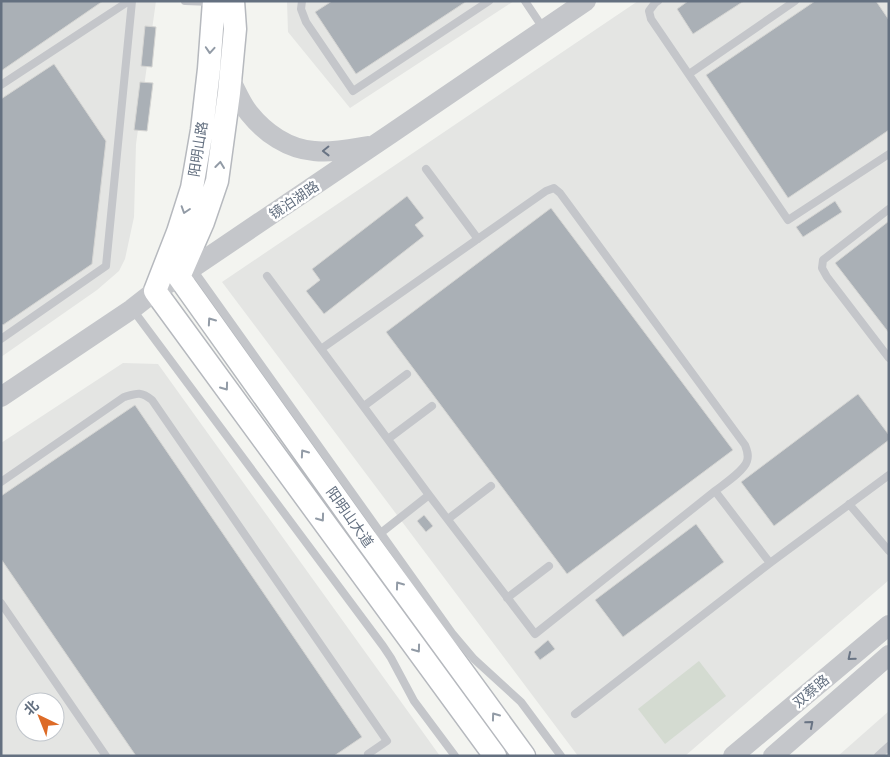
<svg xmlns="http://www.w3.org/2000/svg" width="890" height="757" font-family="'DM Sans','Noto Sans SC',sans-serif">
<style>
.built{fill:#e4e5e3;fill-rule:evenodd}
.green{fill:#d4dbd1}
.building{fill:#aab0b6;stroke:#d5d5d3}
.lines{fill:none;stroke-linecap:round;stroke-linejoin:round}
.secondary-casing{stroke:#b6b9be;stroke-width:25}
.service{stroke:#c4c6ca;stroke-width:8}
.tertiary{stroke:#c4c6ca;stroke-width:20}
.secondary{stroke:#fff;stroke-width:22}
.oneway{stroke:#929ba6}
.oneway2{stroke:#697484}
.labels{text-anchor:middle;stroke-width:5;stroke-linejoin:round;paint-order:stroke}
.street-label{font-size:14px;fill:#647080;stroke:#fff}
</style>
<rect width="100%" height="100%" fill="#f3f4f0"/>
<path class="built" d="M1,1H156L136,144L134,217L125,259L119,271L97,290L1,357Z
M287,1H514L350,108L288,32Z
M638,1H889V580L685,756H578L222,282Z
M123,363L158,364L440,756H1V443ZM25,702H55V732H25Z
M889,711V756H838Z"/>
<path class="green" d="M699,661L726,696L665,744L638,709Z"/>
<path class="building" d="M1,1H103L1,71Z
M332,1H467L356,74L315,12Z
M688,1H744L693,34L677,9Z
M815,1H876L889,20V130L788,198L706,75Z
M145,26L156,27L152,67L141,66Z
M54,64L106,141L92,264L3,325L1,323V99Z
M140,82L153,83L147,131L134,130Z
M407,196L424,218L415,225L424,236L324,314L306,291L320,280L312,269Z
M835,201L842,212L803,237L796,227Z
M551,208L733,450L567,574L386,332Z
M889,221V333L835,263Z
M858,394L889,435V440L774,526L741,482Z
M135,405L362,737L334,756H136L1,559V496Z
M424,515L433,526L426,532L417,521Z
M696,524L724,562L623,637L595,600Z
M548,640L555,649L540,660L534,652Z"/>
<g class="lines">
<g class="secondary-casing">
<path id="secondary" d="M214,1L209,69L202,130L192,188L178,232L155,291L495,756
M233,1L235,29L229,93L217,181L203,222L179,277L368,542L524,756"/>
</g>
<path class="service" d="M185,1L212,2
M302,1L301,9L306,22L353,91L489,1
M525,1L543,28
M658,1L655,3L649,11L651,19L788,220L889,154
M689,74L795,1
M1,85L129,1
M426,169L478,239
M889,209L823,260L822,268L827,277L889,358
M192,268L452,633L474,659L521,702L561,756
M267,276L429,495L535,634L715,491L770,563
M133,310L383,646L391,658L414,701L455,756
M1,339L106,266L132,1
M321,349L546,191L554,188L560,193L745,445C747,450 749,455 747,461C744,471 724,484 715,491
M364,406L407,374
M388,439L432,406
M1,482L124,397C137,393 141,391 152,400L387,741L368,754
M849,504L889,551
M448,519L491,486
M377,536L429,495
M507,598L549,566
M1,603L106,756
M575,714L770,563L889,475
M878,756L889,746"/>
<path class="tertiary" d="M230,79C236,90 241,103 249,113C265,133 288,149 314,151C332,153 350,149 368,146
M1,397L132,309L155,291L179,277L392,133L586,1
M733,756L889,625
M773,756L889,655"/>
<use href="#secondary" class="secondary"/>
</g>
<defs><path id="oneway-chevron" d="M-2-3.5L2.5 0L-2 3.5" fill="none" stroke-width="1.6" stroke-linecap="round" stroke-linejoin="round" transform="scale(1.25)"/></defs>
<g class="oneway">
<use href="#oneway-chevron" transform="translate(210 50) rotate(94)"/>
<use href="#oneway-chevron" transform="translate(220 165) rotate(-83)"/>
<use href="#oneway-chevron" transform="translate(185 210) rotate(108)"/>
<use href="#oneway-chevron" transform="translate(211 321) rotate(-125)"/>
<use href="#oneway-chevron" transform="translate(225 387) rotate(54)"/>
<use href="#oneway-chevron" transform="translate(304 453) rotate(-125)"/>
<use href="#oneway-chevron" transform="translate(321 518) rotate(54)"/>
<use href="#oneway-chevron" transform="translate(399 585) rotate(-126)"/>
<use href="#oneway-chevron" transform="translate(417 649) rotate(54)"/>
<use href="#oneway-chevron" transform="translate(495 716) rotate(-126)"/>
</g>
<g class="oneway2">
<use href="#oneway-chevron" transform="translate(326 151) rotate(179)"/>
<use href="#oneway-chevron" transform="translate(851 657) rotate(140)"/>
<use href="#oneway-chevron" transform="translate(810 724) rotate(-41)"/>
</g>
<g class="labels">
<g class="street-label">
<text transform="translate(198 149) rotate(-81)" y="5">阳明山路</text>
<text transform="translate(294 200) rotate(-34)" y="5">镜泊湖路</text>
<text transform="translate(350 517) rotate(55)" y="5">阳明山大道</text>
<text transform="translate(811 691) rotate(-40)" y="5">双蔡路</text>
</g>
</g>
<rect width="890" height="757" fill="none" stroke="#647080" stroke-width="5"/>
<g transform="translate(40 717) rotate(317)"><circle r="24" fill="#ffffff" stroke="#c1c6cc"/>
<path d="M0-4L9 19L0 12L-9 19Z" fill="#dd6b27"/>
<text y="-8" font-size="14" font-weight="bold" text-anchor="middle" fill="#647080">北</text>
</g>
</svg>
